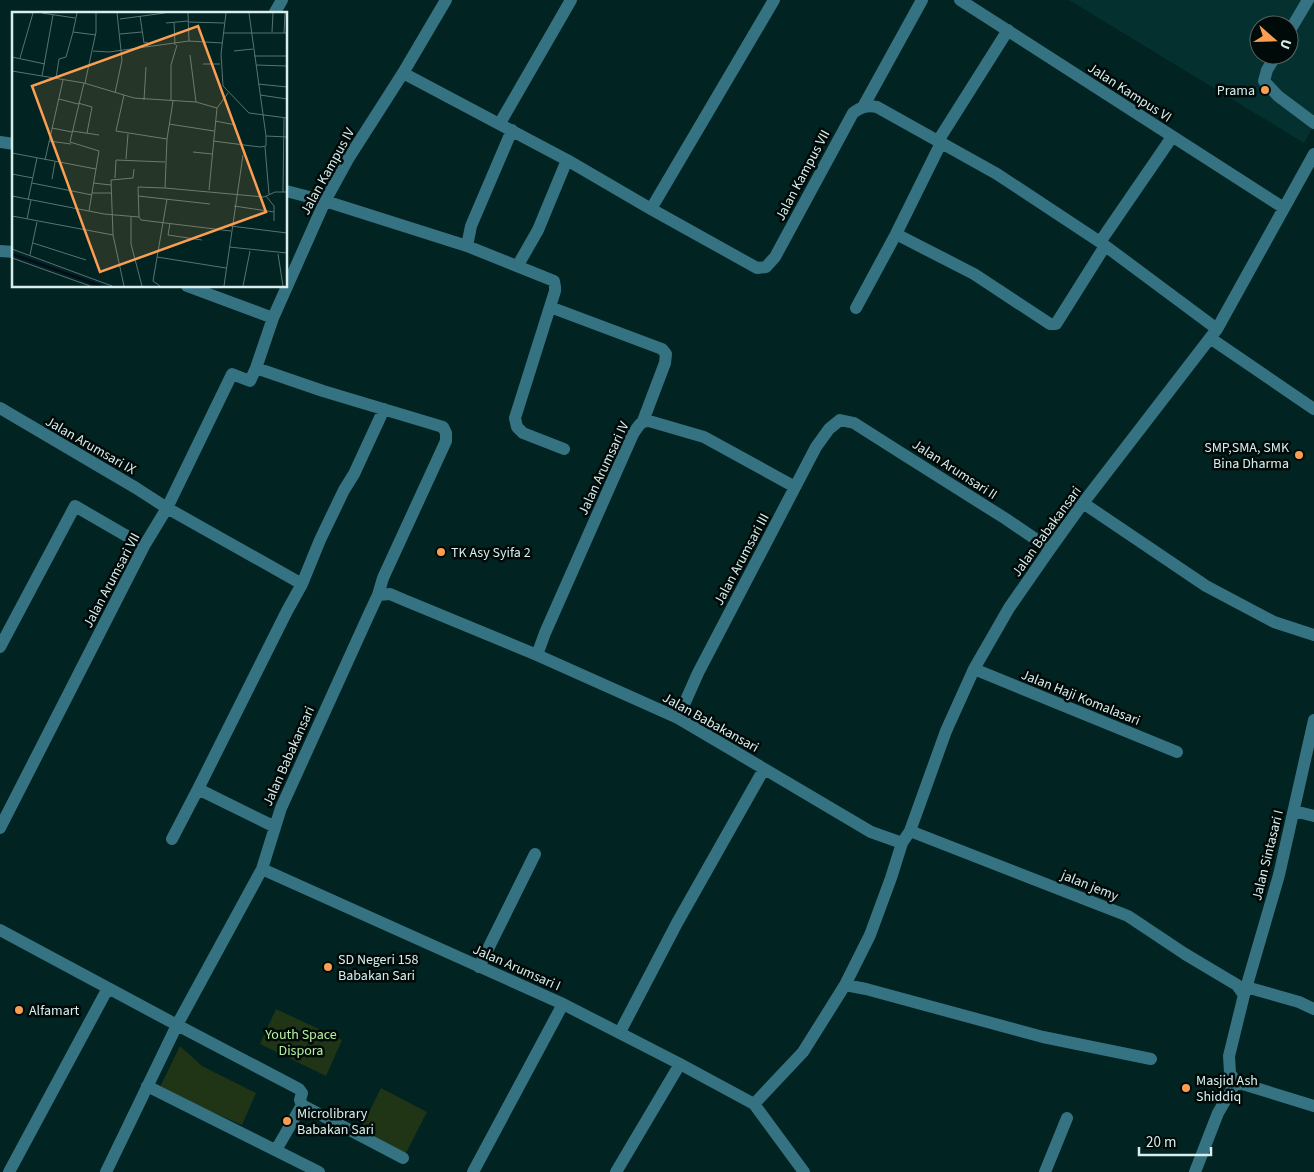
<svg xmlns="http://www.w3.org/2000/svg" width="1314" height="1172" font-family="'Source Sans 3',sans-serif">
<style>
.built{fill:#04312f;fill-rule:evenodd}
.green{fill:#1f3516}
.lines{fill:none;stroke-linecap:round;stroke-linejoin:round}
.minor{stroke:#357282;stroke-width:12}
.poi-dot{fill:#fb9e52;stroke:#000a09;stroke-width:2}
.labels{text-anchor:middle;stroke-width:5;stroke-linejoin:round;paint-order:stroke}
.poi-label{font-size:14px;fill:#d7eeec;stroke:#000a09;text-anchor:start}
.street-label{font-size:14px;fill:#d7eeec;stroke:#000a09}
.park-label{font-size:14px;fill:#b7f0a1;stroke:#000a09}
.inset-river{fill:none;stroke:#000d1a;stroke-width:2.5}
.inset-road{fill:none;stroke:#577472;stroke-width:1}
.view{fill:#fb9e52;fill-opacity:0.15;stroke:#fb9e52;stroke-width:2.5}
.inset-edge{fill:none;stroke:#d7eeec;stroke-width:2.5}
</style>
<rect width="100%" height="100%" fill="#012321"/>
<path class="built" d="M1069,0H1314V125L1304,143ZM1259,25H1289V55H1259Z"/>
<path class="green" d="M276,1009L342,1040L326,1076L260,1044Z
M180,1046L202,1066L256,1093L242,1125L159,1089Z
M381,1088L427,1112L406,1153L360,1130Z"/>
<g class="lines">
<path class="minor" d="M960,0L1284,208
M274,14L282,0
M1289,32L1308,0
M1276,55L1267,70L1264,81L1278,96L1314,123
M403,73L567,160L651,209L757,268L766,267L775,257L853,113C861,107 867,105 877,107L997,174L1100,242L1217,329
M863,107L922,0
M500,123L571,0
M938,141L1008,30
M0,142L14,144
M286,191L325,201L467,246L554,281L555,287V291L515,418L517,427L523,433L564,449
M651,209L774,0
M896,234L974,274L1050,324H1056L1105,246
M1100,242L1172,137
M467,246L471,226L512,130
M0,251L14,252
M518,265L538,230L567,160
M187,286L273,318
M550,307L662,349L666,354L665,363L643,421
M856,308L896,234L941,143
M1210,338L1314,409
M256,368L323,391L443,427L446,433V441L383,578L378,595
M0,408L136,488L167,508L302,584
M1083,503L1206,586L1274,622L1314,635
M0,647L75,506L144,546
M537,655L545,633L633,434C638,427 640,421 649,421L704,437L795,487
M974,669L1177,752
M678,718L698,673L816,447L829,429L840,420L854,423L898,451L1006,519L1050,549
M198,789L275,827
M1294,811L1314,816
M0,828L144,546L167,508L232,374L250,381L256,368L273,318L325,201L348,159L403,73L446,0
M910,831L1128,916L1185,954L1237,985L1244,995
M172,839L198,789L287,611L302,584L320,540L344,490L354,474L384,409
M262,869L563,1004L680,1064L754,1104
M0,930L177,1025L299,1089L302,1093L300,1100L302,1105L276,1150
M479,967L535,854
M845,985L866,989L1043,1037L1151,1059
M1246,987L1299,1002L1314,1009
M620,1032L677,923L764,769
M1236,1082L1230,1073L1229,1056L1244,995L1279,875L1314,720
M1236,1082L1314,1106
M147,1086L319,1172
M302,1105L403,1158
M9,1172L108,988
M106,1172L177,1025L262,869L281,808L370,612L378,595L390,594L404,600L537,655L678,718L871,832L902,843
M473,1172L563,1004
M616,1172L680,1064
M804,1172L754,1104L803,1052L845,985L870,935L891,878L902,843L910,831L946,731L974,669L1009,608L1050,549L1083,503L1217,329L1314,154
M1045,1172L1067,1118
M1195,1172L1218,1113L1236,1082"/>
</g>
<g class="poi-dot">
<circle cx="1265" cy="90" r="5"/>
<circle cx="1299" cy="455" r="5"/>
<circle cx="441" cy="552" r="5"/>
<circle cx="328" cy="967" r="5"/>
<circle cx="19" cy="1010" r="5"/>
<circle cx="1186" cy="1088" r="5"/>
<circle cx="287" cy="1121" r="5"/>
</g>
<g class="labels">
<g class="poi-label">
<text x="1255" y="95" text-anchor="end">Prama</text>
<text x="1289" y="452" text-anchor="end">SMP,SMA, SMK<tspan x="1289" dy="16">Bina Dharma</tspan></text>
<text x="451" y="557">TK Asy Syifa 2</text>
<text x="338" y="964">SD Negeri 158<tspan x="338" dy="16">Babakan Sari</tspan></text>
<text x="29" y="1015">Alfamart</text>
<text x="1196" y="1085">Masjid Ash<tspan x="1196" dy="16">Shiddiq</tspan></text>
<text x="297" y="1118">Microlibrary<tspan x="297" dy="16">Babakan Sari</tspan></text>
</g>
<g class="street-label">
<text transform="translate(1130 92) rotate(33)" y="5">Jalan Kampus VI</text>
<text transform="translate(327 171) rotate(-61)" y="5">Jalan Kampus IV</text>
<text transform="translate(802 175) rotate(-62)" y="5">Jalan Kampus VII</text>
<text transform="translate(91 445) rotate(30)" y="5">Jalan Arumsari IX</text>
<text transform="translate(603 468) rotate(-65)" y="5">Jalan Arumsari IV</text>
<text transform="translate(955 469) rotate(33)" y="5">Jalan Arumsari II</text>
<text transform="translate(1046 531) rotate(-54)" y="5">Jalan Babakansari</text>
<text transform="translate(741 559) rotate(-62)" y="5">Jalan Arumsari III</text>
<text transform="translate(111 580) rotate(-62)" y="5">Jalan Arumsari VII</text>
<text transform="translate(1081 697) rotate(22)" y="5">Jalan Haji Komalasari</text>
<text transform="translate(711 722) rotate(29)" y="5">Jalan Babakansari</text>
<text transform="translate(288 756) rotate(-66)" y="5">Jalan Babakansari</text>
<text transform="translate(1267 855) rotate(-76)" y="5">Jalan Sintasari I</text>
<text transform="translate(1090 885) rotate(22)" y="5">jalan jemy</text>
<text transform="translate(517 967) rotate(24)" y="5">Jalan Arumsari I</text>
</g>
<g class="park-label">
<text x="301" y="1039">Youth Space<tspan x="301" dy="16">Dispora</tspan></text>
</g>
</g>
<g transform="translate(12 12)">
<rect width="275" height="275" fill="#012321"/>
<path class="inset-river" d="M0,242L89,274"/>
<path class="inset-road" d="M30,1L63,6M65,1L61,20L84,23M176,1L177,29M214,1L209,42L211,74L237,101L275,106M237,1L254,124M128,4L132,31L135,30L136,35M108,7L153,1M162,10L163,33M176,10L212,11M154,11L176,9M260,20L261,1M211,21H275M272,21L273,1M108,22L130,20M81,39L97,40L177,29L210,31M222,39L241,37M178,43L184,90M242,44H275M0,45L33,52M8,46L21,1M191,52H208M244,53L275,54M0,59L72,71L122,86L184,90L205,96L216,81M30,64L41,3M44,66L47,47L54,45L61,20M72,71L58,130L87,139L77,199M73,71L84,20V1M246,72L275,75M103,81L110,48L105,1M112,83L104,119L155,127M248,83L275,87M47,87L66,92M132,88L134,55M159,88V53L165,33M161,89L155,127L153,176L252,185L263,180H275M66,91L80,95L75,121M203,109L224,113M157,112L202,119M40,116L60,120M60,119L87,123M37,129L59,132M201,129L248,135L254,134V124L275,125M253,135L257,182M181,140L200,142M0,141L84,157M114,147L116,122M33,148L51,68M0,162L21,166M103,166L104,148L153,150M40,167L43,150M20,171L80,183M81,171L99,173M197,178L205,96M271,180L272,106M80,181H99M0,184L92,202L127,205M126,184L198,192M254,184L262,194V209M16,188L25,146M222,194L262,200M0,204L101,223M119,205V232L130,274M127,205L129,208L219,219M127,205L126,175L153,176M15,207L19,188M158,211L156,223L190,228M219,214L275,221M21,231L74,248M217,235L275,241M0,237L100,274M266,242L271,274M18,243L25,210M145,245L214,256M0,246L78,274M112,274L101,223L99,168L121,166L122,157M148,274L141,269L155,187M212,274L231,143M231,274L238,239"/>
<path class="view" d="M186,14L254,200L88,260L20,74Z"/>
<rect width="275" height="275" class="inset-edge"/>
</g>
<g transform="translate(1274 40) rotate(110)"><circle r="24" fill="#000a09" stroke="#566564"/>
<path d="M0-4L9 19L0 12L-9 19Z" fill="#fb9e52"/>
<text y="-8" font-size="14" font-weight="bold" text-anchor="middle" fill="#d7eeec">U</text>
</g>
<path d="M1139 1147v8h72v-8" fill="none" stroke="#d7eeec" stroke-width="2.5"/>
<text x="1146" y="1147" font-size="15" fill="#d7eeec" stroke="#000a09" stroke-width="4" paint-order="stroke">20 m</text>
</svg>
